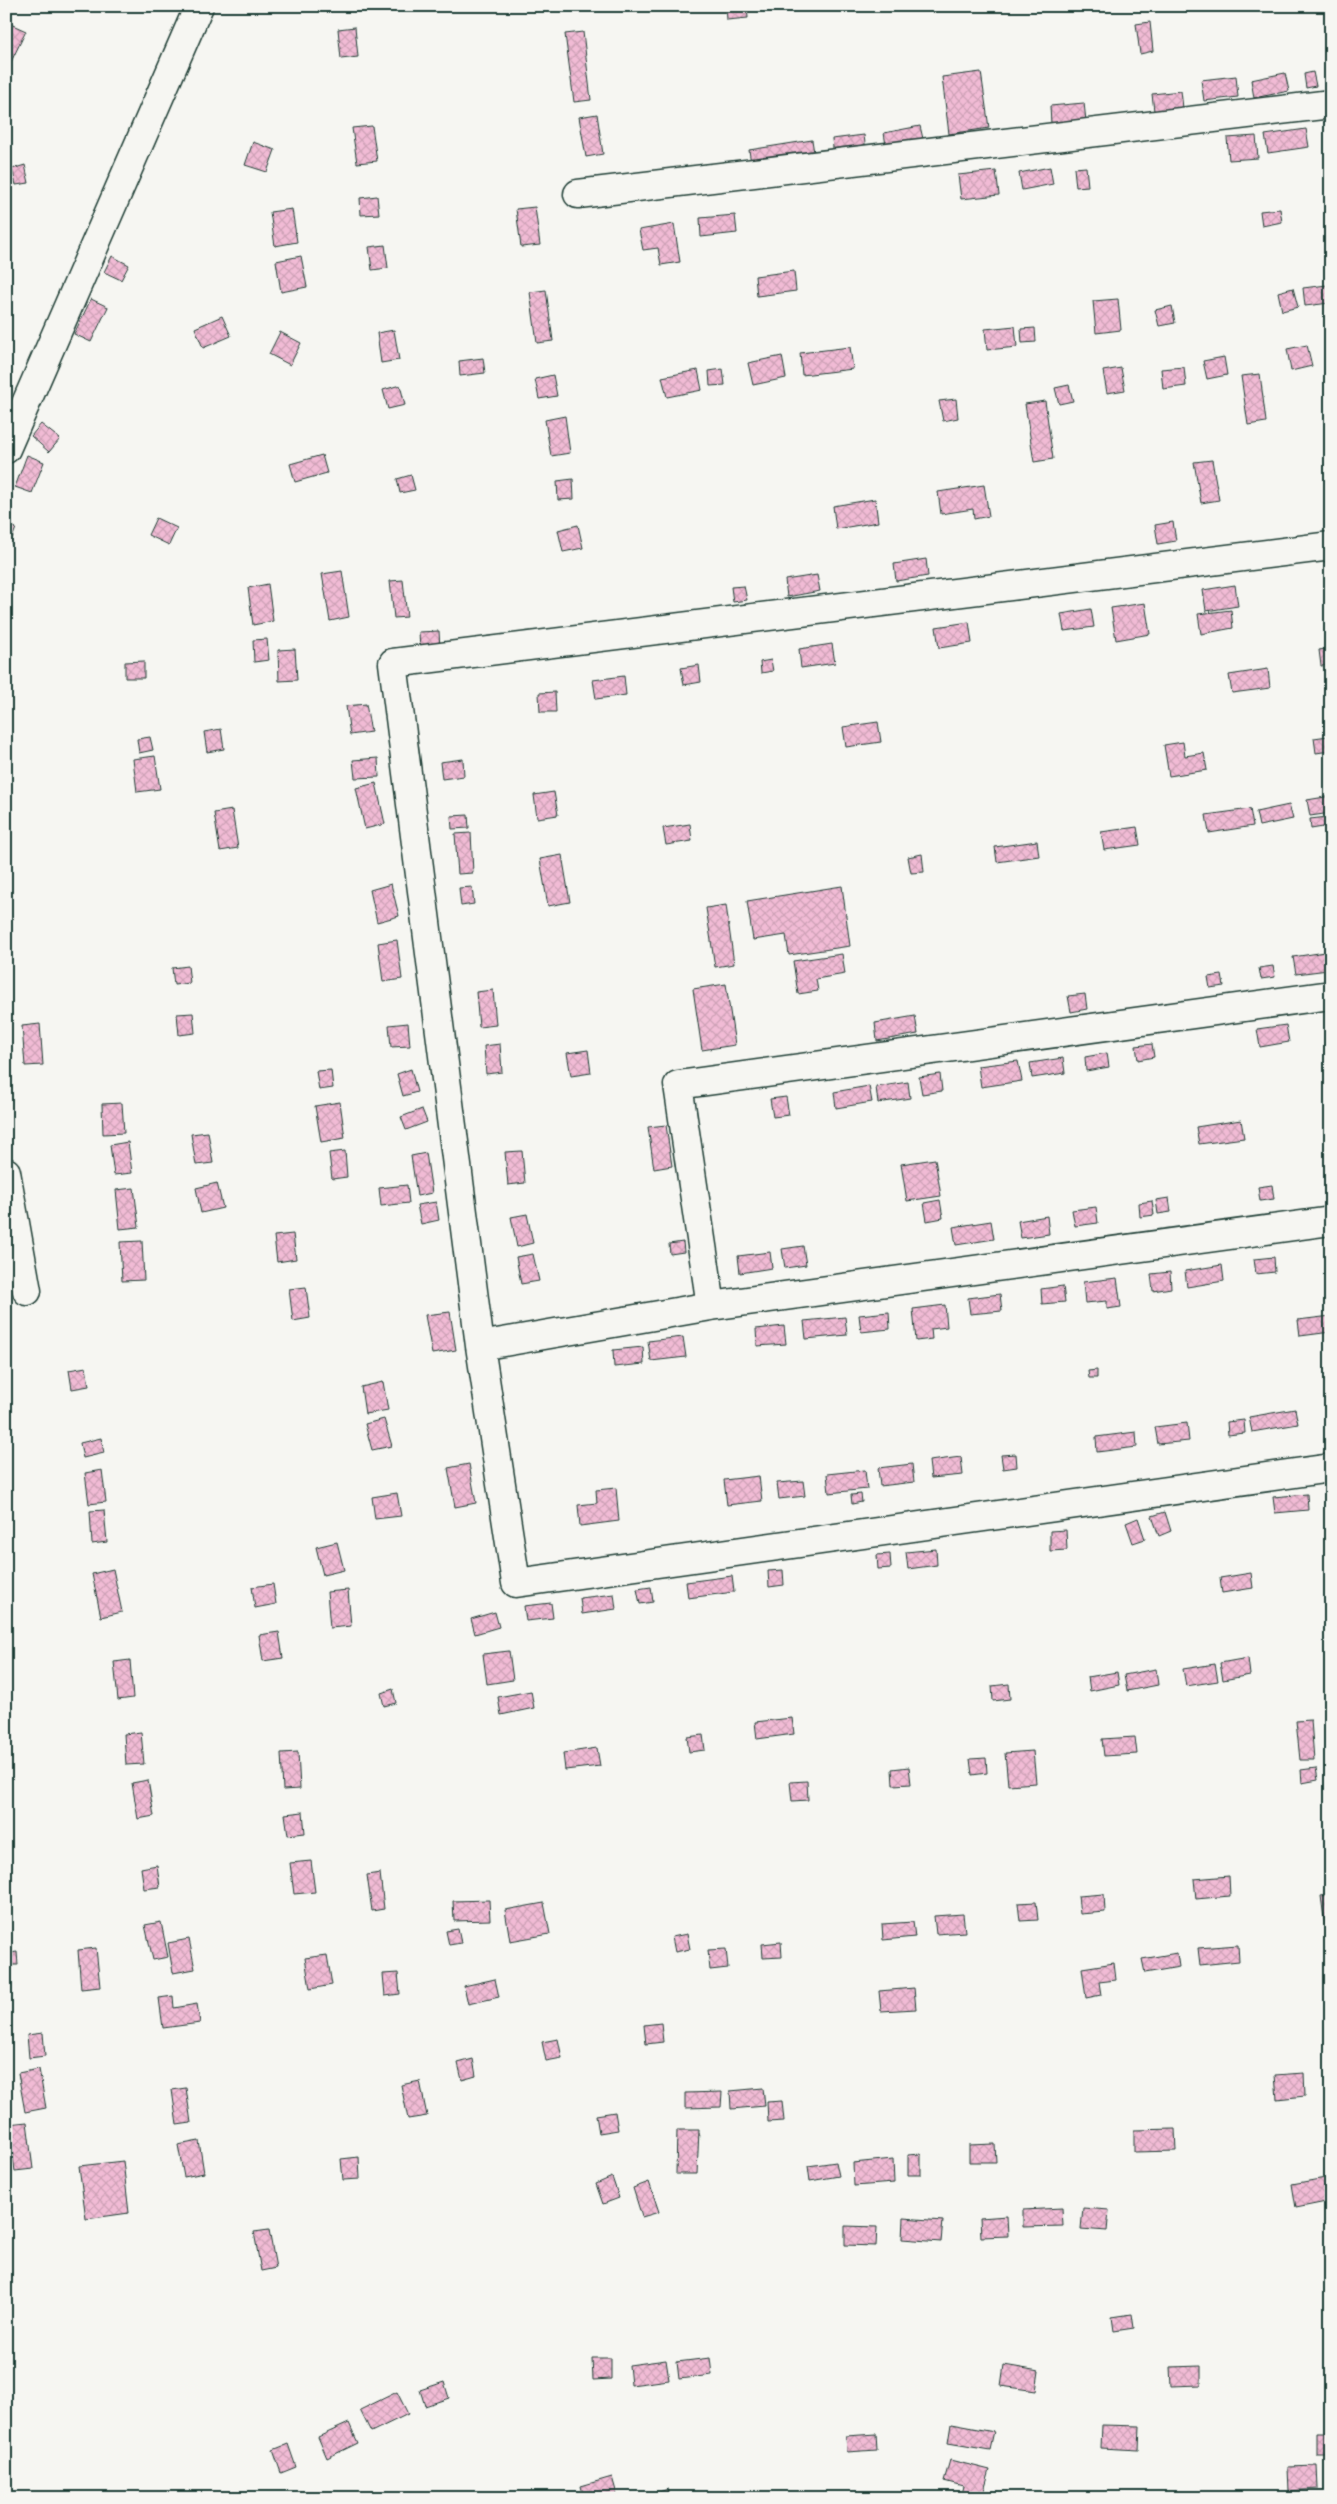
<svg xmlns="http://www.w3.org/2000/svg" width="1337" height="2504" font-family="'Indie Flower',sans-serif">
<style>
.building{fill:url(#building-cross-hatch);stroke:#1f3d34}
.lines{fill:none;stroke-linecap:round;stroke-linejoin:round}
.minor-casing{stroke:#1f3d34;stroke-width:31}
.minor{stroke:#f6f6f2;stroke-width:28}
</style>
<defs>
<pattern id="building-cross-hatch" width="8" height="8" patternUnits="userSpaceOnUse" patternTransform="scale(1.25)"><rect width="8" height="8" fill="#f1bbd5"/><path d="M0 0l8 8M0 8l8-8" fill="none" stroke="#cea2b7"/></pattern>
</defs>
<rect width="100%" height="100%" fill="#f6f6f2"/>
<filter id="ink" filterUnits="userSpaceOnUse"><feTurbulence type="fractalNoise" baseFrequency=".02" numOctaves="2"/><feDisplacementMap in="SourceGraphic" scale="10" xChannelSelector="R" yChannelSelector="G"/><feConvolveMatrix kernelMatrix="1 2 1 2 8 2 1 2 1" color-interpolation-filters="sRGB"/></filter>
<g filter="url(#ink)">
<path class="building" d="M726,6H747L748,18L727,20Z
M6,22L26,31L6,72Z
M1150,22L1153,51L1140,54L1136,24Z
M355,27L358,57L341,59L338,29Z
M583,32L591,100L574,102L565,34Z
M981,72L989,128L949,134L942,77Z
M1313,72L1316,86L1306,88L1304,74Z
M1285,73L1289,91L1254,98L1251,80Z
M1236,76L1238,97L1204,101L1201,80Z
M1181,91L1183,108L1154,111L1152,94Z
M1084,103L1086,121L1051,124L1050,106Z
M597,114L603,154L586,157L579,117Z
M372,126L377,161L357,163L352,128Z
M920,126L924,143L887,151L884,133Z
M1306,129L1309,147L1268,153L1265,135Z
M864,135L866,152L834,156L832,139Z
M1256,136L1258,158L1229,160L1227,138Z
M812,140L815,159L752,170L749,150Z
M253,142L275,150L267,172L245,165Z
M25,165L29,183L16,185L12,169Z
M1050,167L1053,184L1022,190L1019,173Z
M1086,167L1088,186L1076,187L1074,168Z
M996,171L999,195L961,199L958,175Z
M377,196L379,214L361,215L360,198Z
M535,207L540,245L521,247L516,209Z
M292,209L297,242L275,246L270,212Z
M1280,209L1282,222L1262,226L1260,211Z
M735,215L737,233L701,237L700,218Z
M674,224L680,262L661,265L658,248L643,250L639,230Z
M385,245L388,268L372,270L369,247Z
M112,256L129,265L121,280L104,272Z
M301,256L307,287L281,292L276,261Z
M794,271L796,291L757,296L755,276Z
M1327,285L1330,303L1305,306L1303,288Z
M1293,288L1298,307L1282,311L1278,292Z
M546,290L553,341L537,343L530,292Z
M91,299L108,307L91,342L74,334Z
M1118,299L1121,330L1096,333L1093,301Z
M1172,306L1175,323L1159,326L1155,310Z
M222,316L231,336L203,348L195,328Z
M1015,326L1017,347L987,350L985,329Z
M1035,328L1036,342L1022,343L1021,329Z
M394,330L399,360L381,363L377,333Z
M280,332L301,343L290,365L269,354Z
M1307,345L1312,366L1291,371L1287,349Z
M850,347L853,369L802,375L800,353Z
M782,356L786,378L753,385L748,363Z
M1224,357L1227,375L1207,379L1203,361Z
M483,358L485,373L460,376L459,361Z
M1184,367L1186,386L1163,389L1161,369Z
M1121,368L1125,390L1107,393L1103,371Z
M723,369L725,385L710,386L709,371Z
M698,370L702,390L667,397L662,377Z
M1260,374L1266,422L1248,425L1241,376Z
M553,375L557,396L539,399L535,379Z
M400,385L405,405L388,409L383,390Z
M1069,385L1073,401L1059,404L1055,388Z
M956,399L958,418L943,421L939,401Z
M1045,401L1053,459L1034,462L1025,404Z
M565,416L570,453L551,456L545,420Z
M41,424L60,439L49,452L31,436Z
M27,455L44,462L32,493L15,487Z
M322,455L327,473L295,482L290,464Z
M1212,460L1219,500L1201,503L1194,462Z
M411,475L415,490L400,493L397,479Z
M573,479L574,499L558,500L557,481Z
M984,485L989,516L974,519L973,509L941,514L938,492Z
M875,499L878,522L836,529L833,506Z
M156,518L177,528L169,545L148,535Z
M1173,522L1176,541L1158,544L1155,525Z
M6,524L16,528L9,546L6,545Z
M578,525L583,548L563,552L558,530Z
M926,559L928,576L896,581L894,564Z
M342,571L349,617L330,621L322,574Z
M817,575L820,591L787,597L785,580Z
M403,580L407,617L394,618L390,581Z
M268,584L273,621L253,625L248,588Z
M1235,585L1238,606L1206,611L1203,590Z
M744,586L747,600L733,602L731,587Z
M1145,603L1150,634L1116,640L1111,608Z
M1091,609L1094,627L1064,631L1061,614Z
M1231,610L1233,628L1201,634L1198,614Z
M969,622L972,643L939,648L936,627Z
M439,631L440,649L420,650L419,632Z
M267,639L269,660L254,662L253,640Z
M832,644L835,663L801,668L799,649Z
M1331,648V665L1321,666L1319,650Z
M295,649L297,680L279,681L278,650Z
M771,660L773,671L761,673L760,662Z
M144,661V678H125V662Z
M699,665L701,682L684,685L681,668Z
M1268,669L1270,688L1232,693L1229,675Z
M624,676L626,695L596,699L593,680Z
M555,692L556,712H540L539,693Z
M366,704L371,732L350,735L346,706Z
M878,722L881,742L846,747L843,727Z
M221,729L224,749L207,752L204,732Z
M1328,736L1330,751L1316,753L1314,738Z
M150,737L153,750L139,753L137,739Z
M1183,742L1185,756L1204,753L1207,770L1169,776L1164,745Z
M155,756L160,789L137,792L133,759Z
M378,758L379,777L355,778L353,760Z
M463,759L464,776L442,779L440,762Z
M376,783L385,824L365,829L356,788Z
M554,792L558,815L537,818L534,795Z
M1331,796V813L1310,816L1307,800Z
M1289,805L1293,819L1259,826L1256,812Z
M1250,809L1253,826L1209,833L1206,815Z
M232,810L238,848L220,851L214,813Z
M468,815L469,828L452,829L451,816Z
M1328,817L1329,826L1311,829L1310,819Z
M690,824L692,841L666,845L663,828Z
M1137,827L1140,845L1104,850L1101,832Z
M471,833L473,873L458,874L455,834Z
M1037,841L1039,856L997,862L995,847Z
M922,854L924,872L911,873L908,857Z
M562,855L570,902L548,906L540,859Z
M391,884L399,916L377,922L370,890Z
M842,886L850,946L789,955L786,935L753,940L747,901Z
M472,887L474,904L461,906L459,888Z
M726,905L734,964L715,967L706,908Z
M397,940L402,979L383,982L378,943Z
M1325,952L1328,970L1296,974L1293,957Z
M842,954L845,974L816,979L818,991L798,994L793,961Z
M188,966L190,983L174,985L172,968Z
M1273,966L1275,977L1261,979L1259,968Z
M1222,975L1224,986L1210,988L1208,977Z
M726,984L735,1045L702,1050L693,989Z
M493,990L496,1025L479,1027L476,992Z
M1085,994L1087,1009L1071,1012L1068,996Z
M193,1013L195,1033L179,1035L177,1014Z
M915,1016L918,1034L877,1041L875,1023Z
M408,1023L410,1046L391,1047L389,1025Z
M40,1024L43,1065L25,1066L22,1026Z
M1286,1025L1289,1042L1260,1047L1257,1029Z
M500,1044L502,1072L486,1074L484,1046Z
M1152,1044L1154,1057L1138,1060L1136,1046Z
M588,1050L591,1073L571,1076L567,1053Z
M1107,1053L1109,1067L1086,1071L1085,1057Z
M1063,1058L1065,1073L1032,1078L1030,1063Z
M1018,1061L1022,1081L981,1087L978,1066Z
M411,1069L417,1092L403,1096L397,1074Z
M331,1070L333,1088L319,1090L316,1071Z
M940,1074L942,1091L922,1094L919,1077Z
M908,1082L910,1098L878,1103L876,1087Z
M869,1086L872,1102L836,1108L834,1092Z
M786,1097L789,1115L773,1117L770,1099Z
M340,1102L345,1138L321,1142L315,1106Z
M122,1103L124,1133L103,1134L102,1104Z
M422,1109L427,1122L406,1130L401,1117Z
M1241,1120L1244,1138L1199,1144L1196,1127Z
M666,1125L672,1166L654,1169L648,1127Z
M208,1132L213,1163L196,1165L191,1134Z
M128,1142L132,1173L114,1175L110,1145Z
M345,1151L347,1177L332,1179L329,1153Z
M522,1151L525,1183L508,1185L505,1152Z
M426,1153L432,1193L417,1196L411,1156Z
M935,1159L941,1196L907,1201L901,1164Z
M1327,1177H1331V1194L1329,1195Z
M217,1183L223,1208L201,1213L196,1188Z
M407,1185L409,1203L381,1206L379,1188Z
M1272,1185L1274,1199L1260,1201L1258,1187Z
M134,1188L139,1227L120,1229L116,1190Z
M1169,1198L1171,1212L1158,1214L1156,1200Z
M940,1200L943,1218L927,1221L924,1203Z
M1152,1201L1154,1215L1140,1217L1139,1203Z
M436,1202L439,1220L421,1224L417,1205Z
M1096,1207L1098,1223L1075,1226L1072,1210Z
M527,1214L533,1243L517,1247L511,1217Z
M1047,1216L1049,1234L1021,1238L1018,1221Z
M991,1221L994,1239L956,1245L953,1227Z
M293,1234L296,1259L277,1262L274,1236Z
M142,1241L144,1280L122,1281L120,1242Z
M683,1242L684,1252L670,1254L669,1244Z
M803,1246L806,1265L785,1268L782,1249Z
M770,1252L772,1268L740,1273L738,1256Z
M533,1254L539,1281L521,1284L516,1257Z
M1274,1257L1275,1272L1256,1274L1254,1259Z
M1222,1265L1224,1281L1187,1287L1185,1271Z
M1170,1272L1171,1288L1153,1291L1151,1274Z
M1117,1278L1121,1307L1107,1309V1301L1085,1303L1083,1282Z
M1063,1286L1065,1302L1042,1304L1041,1289Z
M306,1287L310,1318L293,1321L289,1289Z
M1000,1294L1002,1311L970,1314L968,1298Z
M945,1305L947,1327L931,1329L932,1339L916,1341L913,1309Z
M450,1312L456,1350L432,1354L425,1315Z
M889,1312L890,1329L861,1332L859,1315Z
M6,1314L11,1329L6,1330Z
M1331,1316V1332L1300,1336L1298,1320Z
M845,1317L847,1335L806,1339L804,1321Z
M784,1326L786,1344L757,1346L756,1329Z
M683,1337L686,1357L651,1361L648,1341Z
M643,1347L644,1364L614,1367L613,1350Z
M86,1367L89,1386L72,1389L69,1370Z
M1097,1370V1378H1089L1088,1371Z
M383,1382L388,1410L365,1414L361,1387Z
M1295,1409L1298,1424L1252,1432L1249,1417Z
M384,1419L392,1446L372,1450L365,1424Z
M1244,1420L1245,1433L1228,1435L1227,1422Z
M1187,1423L1189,1441L1158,1444L1155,1427Z
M1136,1432L1137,1447L1097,1452L1096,1437Z
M101,1438L104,1453L83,1458L80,1443Z
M1016,1454L1017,1467L1003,1469L1001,1455Z
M961,1457L963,1475L931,1478L929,1461Z
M469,1464L476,1503L455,1507L448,1468Z
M912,1464L914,1482L880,1486L878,1468Z
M102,1470L106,1502L89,1504L85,1473Z
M865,1470L867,1489L829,1493L827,1474Z
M759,1476L762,1501L727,1505L724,1480Z
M803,1481L805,1496L779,1499L777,1483Z
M616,1488L619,1521L580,1526L578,1505L597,1503L596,1490Z
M1331,1489V1507L1327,1508L1324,1490Z
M397,1493L401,1516L375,1519L372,1497Z
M861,1494L862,1502L852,1504L851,1495Z
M1307,1494L1308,1510L1275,1513L1273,1497Z
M104,1510L107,1542L92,1544L90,1511Z
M1165,1512L1171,1531L1159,1536L1152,1516Z
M1138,1518L1145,1539L1133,1543L1126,1523Z
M1066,1530L1067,1550L1050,1551V1531Z
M337,1542L344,1570L323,1575L316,1547Z
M936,1549L937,1565L908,1569L906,1552Z
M890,1554L891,1568L878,1569L877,1555Z
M113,1569L122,1612L101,1617L92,1574Z
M783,1570L784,1585L769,1587L768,1571Z
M1251,1573L1253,1588L1222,1593L1220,1578Z
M732,1576L734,1592L688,1598L686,1582Z
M273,1584L276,1604L255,1608L252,1587Z
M651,1587L653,1602L640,1604L637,1589Z
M348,1590L351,1626L330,1628L327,1592Z
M614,1594L616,1609L582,1614L580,1598Z
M551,1603L553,1618L526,1621L524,1606Z
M495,1612L499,1627L475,1634L471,1619Z
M279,1632L283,1658L263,1661L259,1635Z
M509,1651L513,1680L487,1684L483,1654Z
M1248,1658L1250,1675L1223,1680L1220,1663Z
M130,1660L133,1698L118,1700L114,1662Z
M1215,1664L1218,1681L1186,1686L1183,1669Z
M1156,1669L1158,1685L1127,1691L1124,1675Z
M1117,1672L1119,1685L1090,1691L1088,1677Z
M1009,1684L1010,1699L993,1701L992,1686Z
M393,1689L396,1703L384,1706L381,1693Z
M531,1691L534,1708L501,1715L498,1697Z
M792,1718L794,1734L757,1739L755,1722Z
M1311,1720L1314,1760H1300L1296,1721Z
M141,1732L144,1764L126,1765L124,1734Z
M703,1735L705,1750L689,1752L687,1737Z
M1135,1737L1137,1754L1104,1756L1102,1739Z
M597,1748L600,1766L565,1770L563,1753Z
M1033,1751L1036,1783L1008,1785L1005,1753Z
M298,1752L300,1789L283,1790L281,1753Z
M986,1758L987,1773L972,1775L970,1759Z
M909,1767L911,1784L893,1785L892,1769Z
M1316,1768L1318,1780L1302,1783L1301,1770Z
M148,1780L154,1816L138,1819L132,1783Z
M807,1781L808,1800L792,1801L790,1782Z
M303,1812L305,1833L288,1835L285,1814Z
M311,1861L315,1892L294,1894L290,1863Z
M157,1865L160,1887L144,1889L141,1868Z
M380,1873L384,1909L372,1911L367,1875Z
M1229,1876L1230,1896L1196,1899L1194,1879Z
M1104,1894L1105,1912L1080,1914L1078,1896Z
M1331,1894V1925L1325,1926L1321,1896Z
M489,1900L490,1920L454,1921L453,1901Z
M1036,1902L1038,1920L1020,1921L1018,1903Z
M544,1903L550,1934L510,1941L505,1910Z
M963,1914L965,1932L936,1934L934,1916Z
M161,1922L168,1957L153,1960L145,1925Z
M913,1922L915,1937L883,1940L882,1924Z
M458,1929L461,1943L449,1945L446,1931Z
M687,1934L690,1949L675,1952L672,1937Z
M189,1939L195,1969L173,1973L168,1943Z
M781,1942L782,1957L763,1958L762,1944Z
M1238,1945L1239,1961L1200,1965L1198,1948Z
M96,1948L100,1987L81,1989L78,1950Z
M726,1949L728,1968L710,1970L708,1950Z
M17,1952L18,1965H10V1953Z
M1177,1953L1179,1967L1145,1973L1142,1959Z
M327,1955L332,1985L310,1989L305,1958Z
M1114,1963L1116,1980L1099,1982L1101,1995L1086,1998L1082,1968Z
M398,1973L400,1994L385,1996L383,1974Z
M495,1979L499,1997L468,2004L464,1986Z
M914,1988L916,2009L881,2011L879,1991Z
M173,1996L174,2008L197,2004L200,2023L163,2028L159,1998Z
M661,2023L663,2042L646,2044L644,2025Z
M43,2033L45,2056L29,2058L27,2035Z
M558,2039L562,2058L546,2061L542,2042Z
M473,2059L476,2076L462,2080L458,2063Z
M39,2069L46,2108L25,2112L18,2073Z
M1304,2073L1305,2096L1277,2099L1275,2075Z
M420,2081L427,2116L408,2119L401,2085Z
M186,2088L191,2123L177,2125L172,2090Z
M763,2088L765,2106L731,2109L730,2091Z
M722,2092L721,2107L685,2108V2093Z
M782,2101L784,2121L768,2122L767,2102Z
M615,2112L618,2130L599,2133L596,2115Z
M27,2122L33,2169L15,2171L8,2124Z
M1175,2129L1176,2151L1134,2152V2130Z
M677,2130H699L697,2174H676Z
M199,2141L204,2173L184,2177L178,2145Z
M995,2144L996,2162H969V2145Z
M921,2154V2175H908V2155Z
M359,2157L360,2179L343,2180L341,2159Z
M893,2159L894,2183L854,2186L853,2163Z
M123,2161L129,2213L86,2219L79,2166Z
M836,2162L839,2176L810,2181L808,2166Z
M612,2177L619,2198L603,2204L596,2184Z
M1331,2177V2201L1296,2208L1292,2184Z
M649,2182L659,2212L642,2217L633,2188Z
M1062,2208L1063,2226L1023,2227V2210Z
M1083,2208L1109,2210L1107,2231L1081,2229Z
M1007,2216L1008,2236L981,2237L980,2218Z
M903,2218L943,2221L941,2242L902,2239Z
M845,2226L877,2227L876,2246L845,2245Z
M269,2230L276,2268L261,2271L254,2232Z
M1132,2314L1134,2328L1114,2331L1112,2317Z
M592,2358H611V2379L593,2380Z
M710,2358L712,2375L679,2379L677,2362Z
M666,2360L669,2380L631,2385L629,2365Z
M1004,2365L1039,2371L1036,2391L1001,2386Z
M1201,2366V2385L1171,2386L1170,2367Z
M444,2382L449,2398L425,2406L420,2390Z
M397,2392L408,2414L371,2432L360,2410Z
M349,2423L358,2443L327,2458L318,2437Z
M951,2424L994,2432L990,2450L948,2443Z
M1102,2425L1140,2426L1139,2450L1101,2448Z
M1317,2432H1331V2455H1317Z
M876,2434L877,2450L847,2452L846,2436Z
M288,2444L296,2467L281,2473L273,2450Z
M950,2460L990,2470L982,2498H960L963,2486L944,2481Z
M1317,2466L1318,2489L1289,2491L1288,2467Z
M612,2477L618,2498H584L581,2486Z
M668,2489L671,2498H648L647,2496Z"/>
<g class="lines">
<g class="minor-casing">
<path id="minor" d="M578,194L1331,104
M6,449L199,6
M1331,546L393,663L480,1346L516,1583L1331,1468
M6,1172L27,1291
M711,1306L678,1085L1331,995
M480,1346L711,1306L1331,1221"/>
</g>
<use href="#minor" class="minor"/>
</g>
</g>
<rect width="1337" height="2504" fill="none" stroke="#f6f6f2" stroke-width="25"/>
<rect x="12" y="12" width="1312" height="2479" fill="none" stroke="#1f3d34" stroke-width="2" filter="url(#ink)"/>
</svg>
